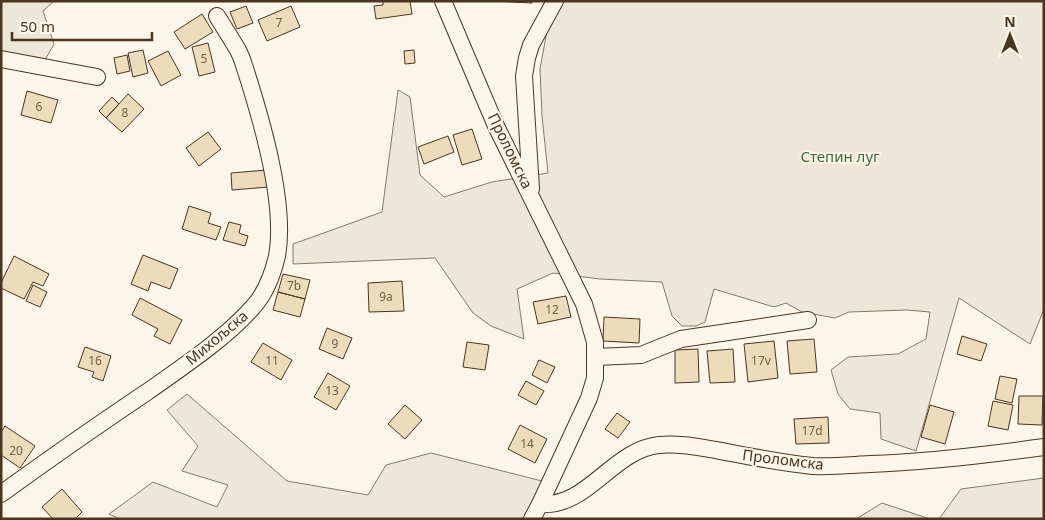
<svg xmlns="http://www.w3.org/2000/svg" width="1045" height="520" font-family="'Noto Sans',sans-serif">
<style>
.green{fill:#ede6d9;stroke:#887966}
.building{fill:#ecdcbc;stroke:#4a3520}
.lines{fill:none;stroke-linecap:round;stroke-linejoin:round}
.minor-casing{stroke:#4a3520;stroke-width:18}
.minor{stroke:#fbf6e9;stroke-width:16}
.labels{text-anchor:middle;stroke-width:4;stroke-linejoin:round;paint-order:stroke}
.number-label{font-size:12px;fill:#725f47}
.street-label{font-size:15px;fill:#4a3520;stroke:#fbf6e9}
.park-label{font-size:15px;fill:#436837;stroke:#fbf6e9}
</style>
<rect width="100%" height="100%" fill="#fbf6e9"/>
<path class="green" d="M1,1H54L43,11L54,44L41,67L1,59Z
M555,1H1044V309L1030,344L959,298L916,451L881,439L880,413L850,409L838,394L831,370L848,357L898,354L926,339L930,312L907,310L849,312L835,318L802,312L786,303L774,307L714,289L705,322L696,326H682L672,316L662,282L600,279L553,273L517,289L524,339L491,326L473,313L435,258L293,264V244L382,212L398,90L410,97L420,175L444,197L492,182L548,173L542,116L540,69L551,9Z
M187,394L287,481L368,495L386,465L431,453L550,483L532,519H120L109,514L153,482L217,507L228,485L182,471L198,446L167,410Z
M1044,478V519H939L961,489Z
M882,503L930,519H856Z"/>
<path class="building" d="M383,1H410L412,14L376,19L374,6L383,5Z
M492,1H532V3Z
M246,6L253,23L237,29L230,12Z
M291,6L300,27L267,41L258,20Z
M202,14L213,32L185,49L174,32Z
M208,43L215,72L199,76L192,47Z
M143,50L148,73L133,77L128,53Z
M414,50L415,63L405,64L404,51Z
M168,51L181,75L161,86L148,61Z
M127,55L130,71L117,74L114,58Z
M27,91L58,100L51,123L21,115Z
M128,94L144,109L122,132L106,118Z
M112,97L119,104L106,118L99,111Z
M472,129L482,159L462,165L453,135Z
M208,132L221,149L199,166L186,148Z
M448,136L454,152L424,164L418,147Z
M267,170L269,187L232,190L231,173Z
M189,206L211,213L208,223L221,227L216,240L182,229Z
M229,222L241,225L239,233L248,236L245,246L223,240Z
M143,255L178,269L170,289L151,282L148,291L131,284Z
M14,256L49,274L43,286L33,282L24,299L1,288V283Z
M283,274L310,280L305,299L278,292Z
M402,281L404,311L369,312L368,283Z
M33,285L47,292L40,307L26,301Z
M278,292L305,299L300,317L273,310Z
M566,296L571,317L538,324L533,302Z
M140,298L182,320L170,344L154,336L158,329L132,315Z
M604,317L640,319L639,343L603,341Z
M327,328L352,338L343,359L319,349Z
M962,336L987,344L981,361L957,354Z
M814,339L817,372L790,374L787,341Z
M774,341L778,378L748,382L744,344Z
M467,342L489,345L485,370L463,367Z
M263,343L292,360L281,380L251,362Z
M85,347L111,356L103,381L92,377L94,372L78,367Z
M698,349L699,382L675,383V350Z
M733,349L735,382L710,383L707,351Z
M539,360L555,367L547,383L532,375Z
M328,373L350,386L336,410L314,397Z
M1000,376L1017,379L1012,403L995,399Z
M526,381L544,391L536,405L518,395Z
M1019,396H1043L1042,425L1018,424Z
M993,401L1013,405L1008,430L988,426Z
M405,405L422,420L405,439L388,424Z
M930,405L954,412L945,444L921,437Z
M617,413L630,422L618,438L605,429Z
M828,417L829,443L796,444L794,419Z
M520,425L547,439L535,463L508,449Z
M5,426L35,446L20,468L1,455V432Z
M62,489L82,512L75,519H53L42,507Z"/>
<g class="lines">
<g class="minor-casing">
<path id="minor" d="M443,1L496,126L584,304L595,342V378L589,398L540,504L532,519
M1,59L97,77
M531,189L524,76L527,58L531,45L555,1
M596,357L641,355L681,339L808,320
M1,494C49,459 98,425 147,392C181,368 226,338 253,307C265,294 273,273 277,256C287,202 259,111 242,59L238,50L217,16
M540,504C588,508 612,450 659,445C678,443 698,447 716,450C748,456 780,463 813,466C832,467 851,465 870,464C929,462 986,455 1044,447"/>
</g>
<use href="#minor" class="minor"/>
</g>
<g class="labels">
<g class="number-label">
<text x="279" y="27">7</text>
<text x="204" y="63">5</text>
<text x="39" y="111">6</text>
<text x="125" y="117">8</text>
<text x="294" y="290">7b</text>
<text x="386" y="301">9a</text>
<text x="552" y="314">12</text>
<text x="335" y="348">9</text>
<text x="95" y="365">16</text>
<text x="272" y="365">11</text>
<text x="761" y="365">17v</text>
<text x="332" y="395">13</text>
<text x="812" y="435">17d</text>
<text x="527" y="448">14</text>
<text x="16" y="455">20</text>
</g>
<g class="street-label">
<text transform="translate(510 151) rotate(64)" y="5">Проломска</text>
<text transform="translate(217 338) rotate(-40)" y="5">Михољска</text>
<text transform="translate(783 460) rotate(7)" y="5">Проломска</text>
</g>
<g class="park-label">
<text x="840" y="162">Степин луг</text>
</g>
</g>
<rect width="1045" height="520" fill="none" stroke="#4a3520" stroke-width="5"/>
<g transform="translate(1010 35)" stroke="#fbf6e9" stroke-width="4" paint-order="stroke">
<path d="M0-4L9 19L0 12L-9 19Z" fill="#4a3520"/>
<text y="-8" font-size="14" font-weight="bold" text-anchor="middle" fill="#4a3520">N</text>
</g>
<path d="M12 32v8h140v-8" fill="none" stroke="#4a3520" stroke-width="2.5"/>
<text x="20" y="32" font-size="15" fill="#4a3520" stroke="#fbf6e9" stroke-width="4" paint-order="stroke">50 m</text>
</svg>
